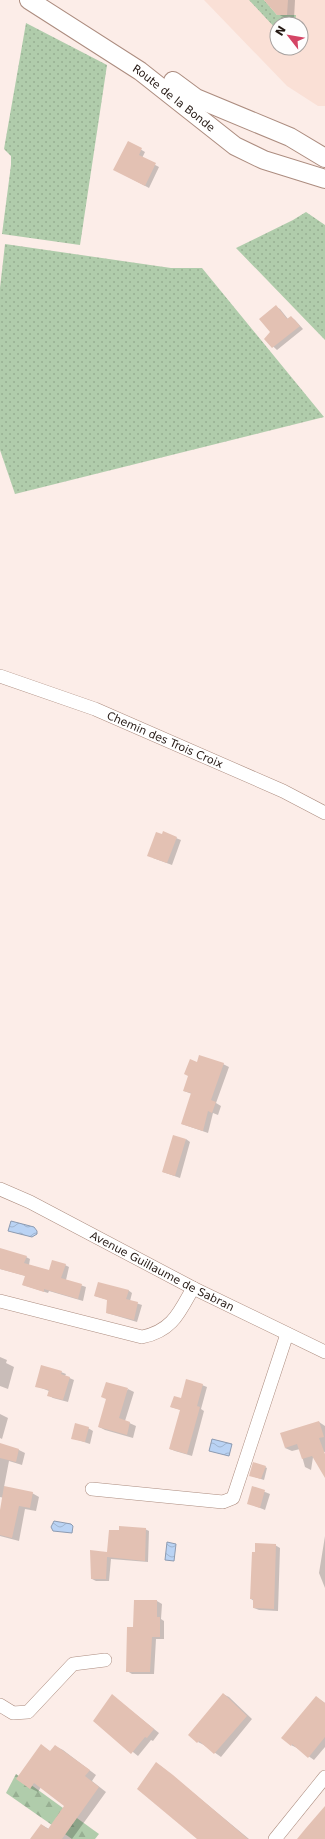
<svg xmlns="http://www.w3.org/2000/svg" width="325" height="1839" font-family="'DejaVu Sans',sans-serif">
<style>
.built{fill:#fae0d6;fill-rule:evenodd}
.grass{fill:url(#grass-dots)}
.forest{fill:url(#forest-firs)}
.water{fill:url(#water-waves);stroke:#8d9bb1}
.shadow{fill:#0003}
.building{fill:#e3c1b3}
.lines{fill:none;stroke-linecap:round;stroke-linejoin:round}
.minor-casing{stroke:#ac8c7f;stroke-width:14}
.secondary-casing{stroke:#ac8c7f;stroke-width:20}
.minor{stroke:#fff;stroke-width:13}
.secondary{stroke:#fff;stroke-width:18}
.labels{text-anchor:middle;stroke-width:3;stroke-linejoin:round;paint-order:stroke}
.street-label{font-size:11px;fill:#251914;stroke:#fefefe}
</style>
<defs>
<pattern id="grass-dots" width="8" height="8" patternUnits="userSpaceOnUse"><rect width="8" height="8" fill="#b0ccab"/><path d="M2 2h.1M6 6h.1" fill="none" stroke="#97af92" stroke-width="1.8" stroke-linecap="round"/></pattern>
<pattern id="forest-firs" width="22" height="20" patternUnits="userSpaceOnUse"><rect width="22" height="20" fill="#b0ccab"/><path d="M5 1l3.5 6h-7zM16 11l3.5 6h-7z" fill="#97af92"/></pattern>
<pattern id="water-waves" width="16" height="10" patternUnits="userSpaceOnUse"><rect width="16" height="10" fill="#bad3f4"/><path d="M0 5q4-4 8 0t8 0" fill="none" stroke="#a0b5d0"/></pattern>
</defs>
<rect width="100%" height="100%" fill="#fcede8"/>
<path class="built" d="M204,0H325V106H318L287,86ZM277,24H301V48H277Z"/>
<path class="grass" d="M249,0H264L277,15H296L295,24H277V30Z
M26,23L107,65L80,245L2,234L11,165V156L4,149Z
M306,212L325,225V340L236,248L293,220Z
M5,244L171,268H202L324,417L15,494L0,450V288Z"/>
<path class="forest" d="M16,1774L99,1834L95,1839H72L6,1793Z"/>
<path class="water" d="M11,1221L34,1227L37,1231V1234L32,1237L8,1231Z
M212,1439L232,1444L229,1456L209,1451Z
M54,1521L71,1524L73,1526L72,1533L53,1531L51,1527Z
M167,1542L176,1544L174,1561L165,1560Z"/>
<path class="shadow" d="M265,0H295L294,19L285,18L278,14Z
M128,142L145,152L142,158L159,167L149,188L119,172Z
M276,307L280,309L288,319L291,317L295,320L303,329L277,350L265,339L272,332Z
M176,838L181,840L172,865L153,858Z
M197,1063L223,1064L229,1067L216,1103L221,1106L218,1115L213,1113L208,1133L182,1124L192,1094L184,1091Z
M186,1139L190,1142L180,1178L163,1172Z
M0,1249L26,1257L30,1259L29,1265L50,1271L65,1265L69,1267L66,1280L86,1287L83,1301L49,1291L48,1293L23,1285L26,1276L0,1269Z
M128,1290L132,1293L130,1301L142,1305L137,1322L107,1313L108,1300L95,1296Z
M0,1357L7,1360L6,1363L14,1367L8,1389L0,1386Z
M61,1372L66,1374L65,1376L74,1380L68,1402L53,1398L48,1395L49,1391L36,1386Z
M202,1385L207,1387L201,1409L204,1411L192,1456L175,1451L170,1449L181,1410L171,1407Z
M128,1389L134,1392L125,1421L136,1426L133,1438L105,1430L99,1427Z
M0,1414L8,1418L2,1439L0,1438Z
M319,1422L325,1426V1452L314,1451L311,1470L305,1467L300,1449L292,1451L285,1448Z
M88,1428L93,1431L90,1444L72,1438Z
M0,1444L19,1450L25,1453L22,1465L9,1461L4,1487L32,1493L39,1497L36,1511L25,1509L19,1541L0,1536V1515L4,1498L0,1497Z
M265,1467L267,1468L264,1480L252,1476Z
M253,1487L270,1494L265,1510L248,1503Z
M145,1529L149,1531L148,1562L111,1559L109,1581H96L92,1579L108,1553Z
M325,1536V1588L319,1573Z
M275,1545L280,1548L278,1611L259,1610L254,1608V1601L251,1599Z
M135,1601H157L162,1604L161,1619L164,1621V1639H156L154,1674H132L127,1671L134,1628Z
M223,1694L229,1697L252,1719L221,1757L204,1745L198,1742Z
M113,1696L159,1733L153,1741L151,1740L138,1756L94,1721Z
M316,1697L325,1703V1747L314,1760L297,1748L291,1745Z
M42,1746L51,1752L55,1746L63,1750L96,1775L92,1781L106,1792L72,1839H31L42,1825L49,1829L66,1805L41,1787L38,1792L30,1788Z
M156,1763L162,1767L249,1839H198Z"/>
<path class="building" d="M264,0H288L287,15H277Z
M128,141L142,148L139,155L156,163L145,186L113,170Z
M276,305L287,319L291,316L300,326L272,348L264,339L270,332L259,319Z
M163,831L177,837L167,863L147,856L156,832L162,834Z
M199,1055L224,1063L211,1100L216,1102L212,1113L208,1111L203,1131L181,1124L191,1093L183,1091L188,1076L184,1074L190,1059L197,1062Z
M173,1135L186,1139L175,1176L162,1172Z
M0,1248L27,1256L24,1263L49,1270L52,1260L66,1264L61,1278L82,1284L78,1299L44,1289V1292L22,1285L25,1276L0,1269Z
M98,1282L129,1290L126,1299L138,1302L134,1320L106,1313L107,1300L94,1296Z
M41,1365L62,1371L61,1374L70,1377L63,1400L47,1396L49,1390L35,1387Z
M186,1379L203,1384L197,1406L200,1407L187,1454L169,1449L180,1410L170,1407L174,1396L181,1398Z
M106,1382L128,1388L119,1418L130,1422L127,1435L98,1427L106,1399L101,1397Z
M319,1421L324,1437L319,1438L325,1454V1478L312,1456L302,1459L297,1444L285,1448L280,1433Z
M75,1423L89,1427L85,1442L71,1439Z
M0,1443L19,1449L16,1462L0,1458Z
M253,1462L266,1466L261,1479L249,1476Z
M4,1486L33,1492L30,1508L19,1506L12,1538L0,1535V1510Z
M252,1486L265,1490L260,1508L247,1504Z
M119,1526L146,1528L145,1561L107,1557L106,1579H91L90,1550L107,1552L109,1530H119Z
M255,1543L276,1544L274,1609L253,1608V1599H250L252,1552H255Z
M134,1600H157V1617H160V1637H152L150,1672H126L127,1627H133Z
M223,1693L247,1716L214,1754L199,1741L197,1743L188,1735Z
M112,1694L154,1729L147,1738L145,1737L131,1754L93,1721Z
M316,1696L325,1703V1737L308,1758L292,1744L291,1746L281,1738Z
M41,1744L50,1751L55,1745L90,1770L85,1776L99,1787L62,1839H30L41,1824L48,1829L64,1806L34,1783L30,1789L16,1779Z
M156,1762L173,1775L248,1839H197L137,1789Z
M325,1806V1839H297L306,1828Z"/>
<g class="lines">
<g class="minor-casing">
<g id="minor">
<path id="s1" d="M0,676L95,709L283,791L325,813"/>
<path id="s2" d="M0,1189L30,1202L193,1288L325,1352"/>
<path d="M0,1301L142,1337C172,1331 179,1313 193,1288"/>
<path d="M92,1489L223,1502L233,1498L287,1334"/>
<path d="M0,1705L13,1713L28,1712L73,1664L105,1660"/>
<path d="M275,1839L325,1777"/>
</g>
</g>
<g class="secondary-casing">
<g id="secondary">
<path id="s3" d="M29,0L140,71L235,146L264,160L325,179"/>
<path d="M173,81L196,98L290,137L325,158"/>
</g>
</g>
<use href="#minor" class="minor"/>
<use href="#secondary" class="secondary"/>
</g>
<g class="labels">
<g class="street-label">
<text dy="4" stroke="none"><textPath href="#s3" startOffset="175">Route de la Bonde</textPath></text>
<text dy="4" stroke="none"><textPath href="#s1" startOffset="177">Chemin des Trois Croix</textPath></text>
<text dy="4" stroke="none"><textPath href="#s2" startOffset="182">Avenue Guillaume de Sabran</textPath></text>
</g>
</g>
<g transform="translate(289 36) rotate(301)"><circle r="19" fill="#fefefe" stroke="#a7a2a0"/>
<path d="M0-3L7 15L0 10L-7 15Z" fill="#d44465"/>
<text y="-6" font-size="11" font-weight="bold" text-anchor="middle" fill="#251914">N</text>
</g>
</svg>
